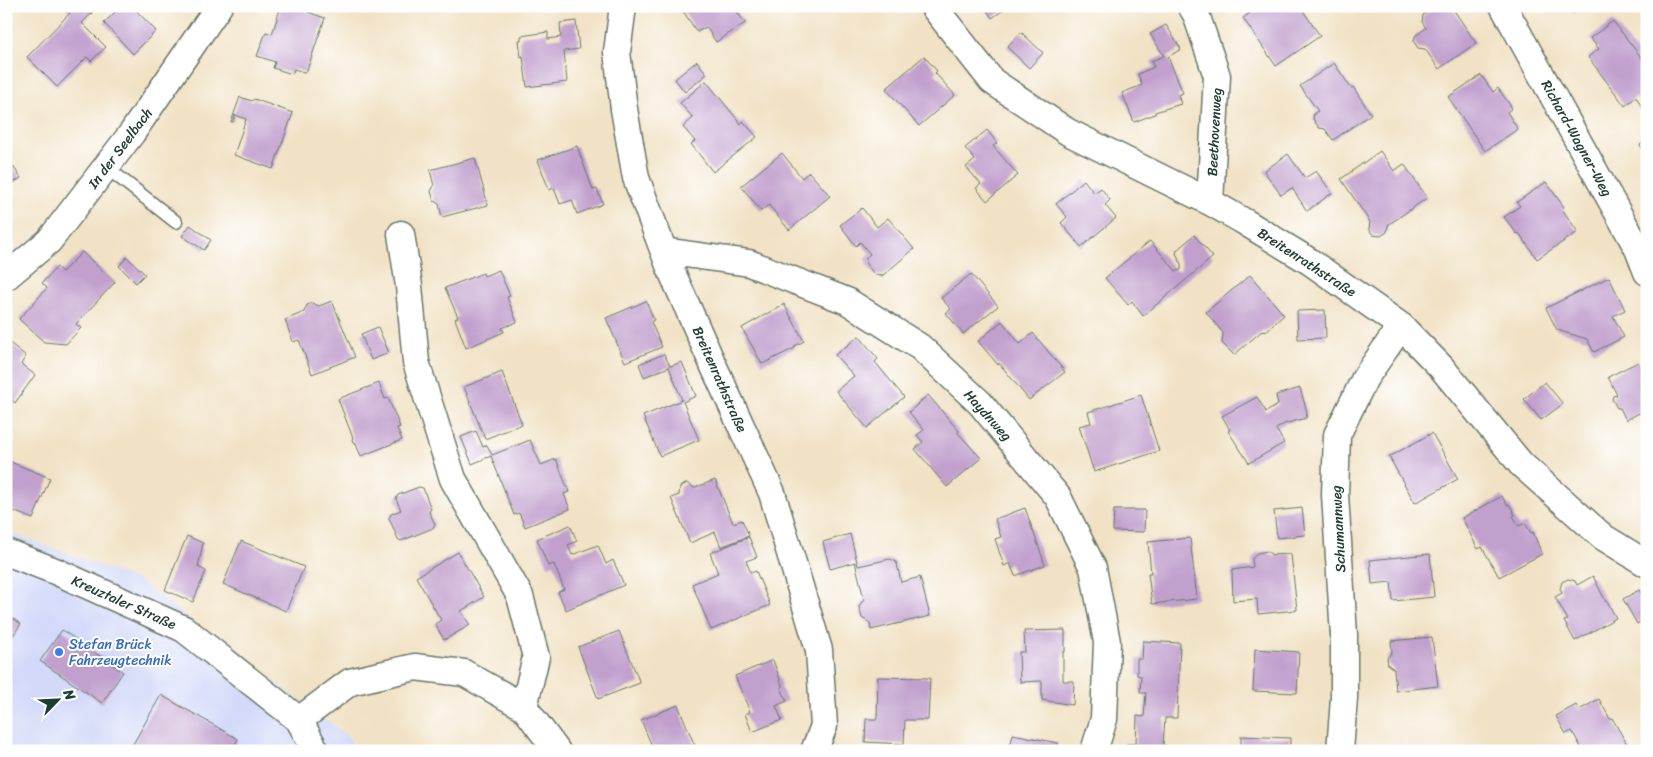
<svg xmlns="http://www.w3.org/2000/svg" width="1653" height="757" font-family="Sriracha,sans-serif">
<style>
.built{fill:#d3d9f9}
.building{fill:#c1a0ce}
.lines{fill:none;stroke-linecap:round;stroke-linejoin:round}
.lane-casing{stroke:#687767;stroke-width:15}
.street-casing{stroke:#687767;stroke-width:29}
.lane{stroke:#fff;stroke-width:12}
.street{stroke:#fff;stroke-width:26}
.shop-dot{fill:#3f7fe0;stroke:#fff;stroke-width:2}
.labels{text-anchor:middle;stroke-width:4;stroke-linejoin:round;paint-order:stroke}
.street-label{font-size:14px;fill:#1f3d34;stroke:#fff}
.shop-label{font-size:14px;fill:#366cbe;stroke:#fff;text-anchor:start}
</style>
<rect width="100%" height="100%" fill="#fff"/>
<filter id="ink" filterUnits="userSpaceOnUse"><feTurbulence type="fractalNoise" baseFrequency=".02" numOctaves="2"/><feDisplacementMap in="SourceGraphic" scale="10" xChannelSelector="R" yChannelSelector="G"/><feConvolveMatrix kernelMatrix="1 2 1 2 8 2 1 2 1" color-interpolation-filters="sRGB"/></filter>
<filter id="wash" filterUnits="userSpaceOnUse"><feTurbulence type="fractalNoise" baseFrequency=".0096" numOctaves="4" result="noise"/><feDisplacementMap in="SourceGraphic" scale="20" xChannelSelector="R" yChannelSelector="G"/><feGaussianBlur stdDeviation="1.12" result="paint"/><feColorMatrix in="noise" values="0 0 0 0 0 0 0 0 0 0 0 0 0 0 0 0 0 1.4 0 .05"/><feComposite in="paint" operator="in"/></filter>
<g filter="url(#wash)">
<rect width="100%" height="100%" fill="#f1e2c5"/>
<path class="built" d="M6,531L137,580L348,736L356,751H6Z"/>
<g id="blocks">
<path class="building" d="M63,6H86L92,13L82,23L106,47L91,61L87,57L57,87L27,57L70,13Z
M121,6H132L156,31L133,54L104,23Z
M281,6H307L305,11L325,18L306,73L294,69L292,74L273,68L275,62L257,56L266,32L272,34Z
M684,6H733L745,23L716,42L706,27L697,32L681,8Z
M984,6H1009L992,18Z
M1254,6H1300L1320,36L1276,66L1243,18L1254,10Z
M1436,6H1451L1476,43L1439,69L1425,49L1418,48L1414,42L1415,36L1426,28L1422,22L1423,15Z
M1568,6H1581L1573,13Z
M576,21L579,49L564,51L567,82L527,87L523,56L521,57L519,40H521V36L548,32V39L561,37L560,23Z
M1613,21L1647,65V107L1644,109L1636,97L1625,106L1588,57L1599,49L1590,38Z
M1166,25L1181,49L1168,57L1183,93L1178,95L1181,104L1155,112V114L1134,122L1122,93L1142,85L1138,74L1154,67L1151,61L1164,56L1150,34Z
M1021,32L1043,53L1029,68L1007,47Z
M924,56L937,71L935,73L955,95L919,126L886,89Z
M697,61L707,74L685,92L675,79Z
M1334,63L1351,88L1353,87L1371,114L1333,140L1325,129L1319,128L1313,119L1314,113L1318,111L1300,86Z
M1481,75L1493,92L1498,88L1512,108L1507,112L1518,129L1485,151L1448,97Z
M706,81L741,124L743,121L757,137L713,172L691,144L695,141L683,127L693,118L680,103Z
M240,97L252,101L254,99L293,113L273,169L234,155L246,119L235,115L233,122H231Z
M987,130L997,143L993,146L1018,175L987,201L976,188L981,184L966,167L975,160L965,148Z
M1647,140V155L1640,145Z
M577,146L593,190L597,189L603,204L577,214L572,200L560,204L554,188L549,190L538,160Z
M1380,151L1394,171L1404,164L1427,198L1388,225L1387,232L1381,236L1373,235L1369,229L1370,222L1341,179Z
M782,153L802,178L809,172L830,196L789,230L769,205L761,211L741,186Z
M1288,154L1305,178L1316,171L1332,193L1307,211L1292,188L1281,195L1264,171Z
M6,156L21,178L6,187Z
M475,158L488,205L442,217L439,204L434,201L431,191L434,186L430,170Z
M1084,180L1094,193L1101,188L1110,200L1105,205L1116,218L1081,247L1061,223L1067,217L1056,204Z
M1546,182L1564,207L1562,209L1578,232L1537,259L1519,233L1517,234L1504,217L1520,206L1517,202Z
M862,208L877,227L888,218L914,249L882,276L875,275L866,264V258L870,254L860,242L856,246L840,225Z
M190,225L211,240L204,250L182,236Z
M1194,235L1213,257L1143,316L1132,301L1128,305L1105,278L1150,241L1176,271L1181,270V264L1176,253L1177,250Z
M82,252L115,282L76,324L81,328L66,344L44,342L19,319L47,288L42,283L57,267L62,272Z
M127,257L145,274L136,283L119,266Z
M499,270L510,296L507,297L517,322L502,328L504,332L466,348L455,319L458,317L445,288L483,273L484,276Z
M971,274L998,306L963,334L946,313L951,309L941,298Z
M1250,275L1284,315L1265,332L1263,330L1234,355L1222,343L1223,333L1206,312Z
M1609,277L1625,310L1613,316L1624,337L1594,352L1587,339L1557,330L1546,308Z
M332,301L355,357L312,374L299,340L293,342L285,320L304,312L307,305L312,303L319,306Z
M646,301L654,320L651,322L662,347L625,362L606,318Z
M784,304L804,341L795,346V348L762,364L742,328Z
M1325,310L1326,338L1298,339L1297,311Z
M1002,321L1020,344L1033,333L1065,372L1029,400L999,363L998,365L978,341Z
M378,327L389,353L371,360L361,334Z
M859,336L878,359L875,362L904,397L867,428L836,391L854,376L835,355Z
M6,340L26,356L21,364L35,375L15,403L6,396Z
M664,354L670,366L682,362L696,396L683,402L699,440L660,456L643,416L682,400L669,367L644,377L639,364Z
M1638,362L1646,379L1647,378V409L1626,420L1620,408H1617L1612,399L1613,396L1617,395L1608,377Z
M502,372L522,424L485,439L464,387Z
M1545,382L1563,404L1541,420L1524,399Z
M379,383L385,399L388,398L400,427L397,428L402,440L361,456L355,442L353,443L352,439L353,438L338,399Z
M1300,388L1307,412L1306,418L1284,424L1276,429L1284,443L1249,463L1228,431L1230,430L1222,416L1257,397L1266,412L1278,405L1276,395Z
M928,395L959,431L958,433L981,458L947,487L915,449L923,442L917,435L924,430L909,412Z
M1141,395L1159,451L1094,472L1079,426L1091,423L1088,412Z
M476,431L483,447L487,445L492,455L530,440L541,465L556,459L569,492L564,494L570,509L525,527L519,513L514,515L491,456L472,464L461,437Z
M1432,433L1458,479L1415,503L1389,457Z
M6,460L50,478L33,519L6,508Z
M715,480L733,523L742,520L749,536L721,547L715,532L690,543L671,498L679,495L680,487L687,483L694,488Z
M419,487L423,488L431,509L429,512L435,524L433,528L401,541L398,539L389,518L391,514L401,510L396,499L398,495Z
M1502,496L1507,505L1509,504L1515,515L1513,516L1519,526L1525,523L1531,533L1533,532L1542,554L1499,577L1482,547L1478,549L1462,518Z
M1025,508L1045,565L1015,576L1010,563L1004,566L995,539L1001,537L995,519Z
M1302,508L1305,535L1277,538L1274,511Z
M1114,510H1145L1144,532L1113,531Z
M570,525L577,541L568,545L572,555L598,545L606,564L613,560L624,585L566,610L558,592L564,589L554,564L548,566L537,539Z
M850,534L858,566L890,559L895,561L897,564L901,582L920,577L930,616L871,630L870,623L862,618L859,606L864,599L855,562L830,569L823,542Z
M187,536L203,543L198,567L206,571L193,602L165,590Z
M749,537L757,557L746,561L751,573L756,571L770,605L711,630L692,584L718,573L710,553Z
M1190,538L1197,599L1152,604L1148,573H1151L1148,542Z
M241,541L304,567L286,611L223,584Z
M1267,551L1272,555L1291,554L1297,610L1258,614L1257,599L1233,601L1232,570L1253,567L1252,559L1257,553Z
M458,552L484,597L461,611L470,625L444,640L435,624L441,620L416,577Z
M1430,554L1434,597L1393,601L1391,582L1372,584L1370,560Z
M1593,576L1606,602L1607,601L1616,618L1575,641L1564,621L1568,620L1555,597L1562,593L1560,589L1562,582L1568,579L1575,581L1577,585Z
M1639,590L1647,603V618L1637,624L1623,599Z
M6,614L21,624L6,646Z
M62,630L123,672L102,703L40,661Z
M1065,630V652H1063V681H1074L1073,705L1042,700V681L1020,682L1019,652H1025L1024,631Z
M619,631L640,683L598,699L578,647Z
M1432,637L1438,686L1396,691L1394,669L1388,665L1387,658L1392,652L1391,641Z
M1143,641L1180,643L1177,718H1165L1163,746H1166V751H1126V744H1136L1137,716L1144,717L1146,693H1140L1141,676L1137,675V659H1142Z
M1255,649L1299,652L1297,693L1253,691Z
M773,660L782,685L781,688L787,701L776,706L782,720L752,732L745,714L750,712L735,676Z
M878,677L930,678L928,720H905L904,744L865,742L866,719H877Z
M161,695L238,739L232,751H129Z
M1599,699L1610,719L1612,718L1631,751H1583L1572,731L1566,734L1556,716L1576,705L1579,710Z
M678,705L697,751H654L641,720Z
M1013,734L1058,743L1056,751H1009Z
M1241,736L1290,738V751H1241Z"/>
</g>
</g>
<g filter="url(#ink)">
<use href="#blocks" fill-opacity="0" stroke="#687767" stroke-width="1"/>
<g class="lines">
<g class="lane-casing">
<path id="lane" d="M106,167L176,222"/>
</g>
<g class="street-casing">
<path id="street" d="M623,6L617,52L624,109L636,178L670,268L715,369L772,493L819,650L824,726L814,751
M933,6L992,81L1068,132L1210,202L1245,222L1309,261L1401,326L1441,367L1521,464L1603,537L1647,564
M1191,6L1196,14L1217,76L1210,202
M1503,6L1638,249L1647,272
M401,234L409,286L416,362L453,479L520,596L536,657L524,707
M664,251L749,263L847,301L920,347L980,403L1058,497L1093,568L1107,642L1104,719L1094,751
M6,277L49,241L132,133L219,6
M6,552L55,571L184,629L299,720L316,751
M299,720L350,682L415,667L464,673L524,707L557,751
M1340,751L1344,698V635L1335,495L1337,435L1365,378L1401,326"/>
</g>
<use href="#lane" class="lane"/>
<use href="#street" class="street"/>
</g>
</g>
<circle class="shop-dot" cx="59" cy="652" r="5"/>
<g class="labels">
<g class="street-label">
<text transform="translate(1214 132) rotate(-87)" y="5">Beethovenweg</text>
<text transform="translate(1577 138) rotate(61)" y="5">Richard-Wagner-Weg</text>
<text transform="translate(120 148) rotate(-53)" y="5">In der Seelbach</text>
<text transform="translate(1307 262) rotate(33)" y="5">Breitenrathstraße</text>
<text transform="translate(720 379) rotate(66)" y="5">Breitenrathstraße</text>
<text transform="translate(988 415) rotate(48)" y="5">Haydnweg</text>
<text transform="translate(1338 529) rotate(-93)" y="5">Schumannweg</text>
<text transform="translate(124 602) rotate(24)" y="5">Kreuztaler Straße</text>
</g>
<g class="shop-label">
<text x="69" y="649">Stefan Brück<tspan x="69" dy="16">Fahrzeugtechnik</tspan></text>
</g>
</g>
<rect width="1653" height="757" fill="none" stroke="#fff" stroke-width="25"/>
<g transform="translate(58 700) rotate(66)" stroke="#ffffff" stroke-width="4" paint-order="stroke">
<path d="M0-4L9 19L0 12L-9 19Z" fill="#1f3d34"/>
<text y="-8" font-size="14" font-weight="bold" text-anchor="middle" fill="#1f3d34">N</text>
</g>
</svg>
